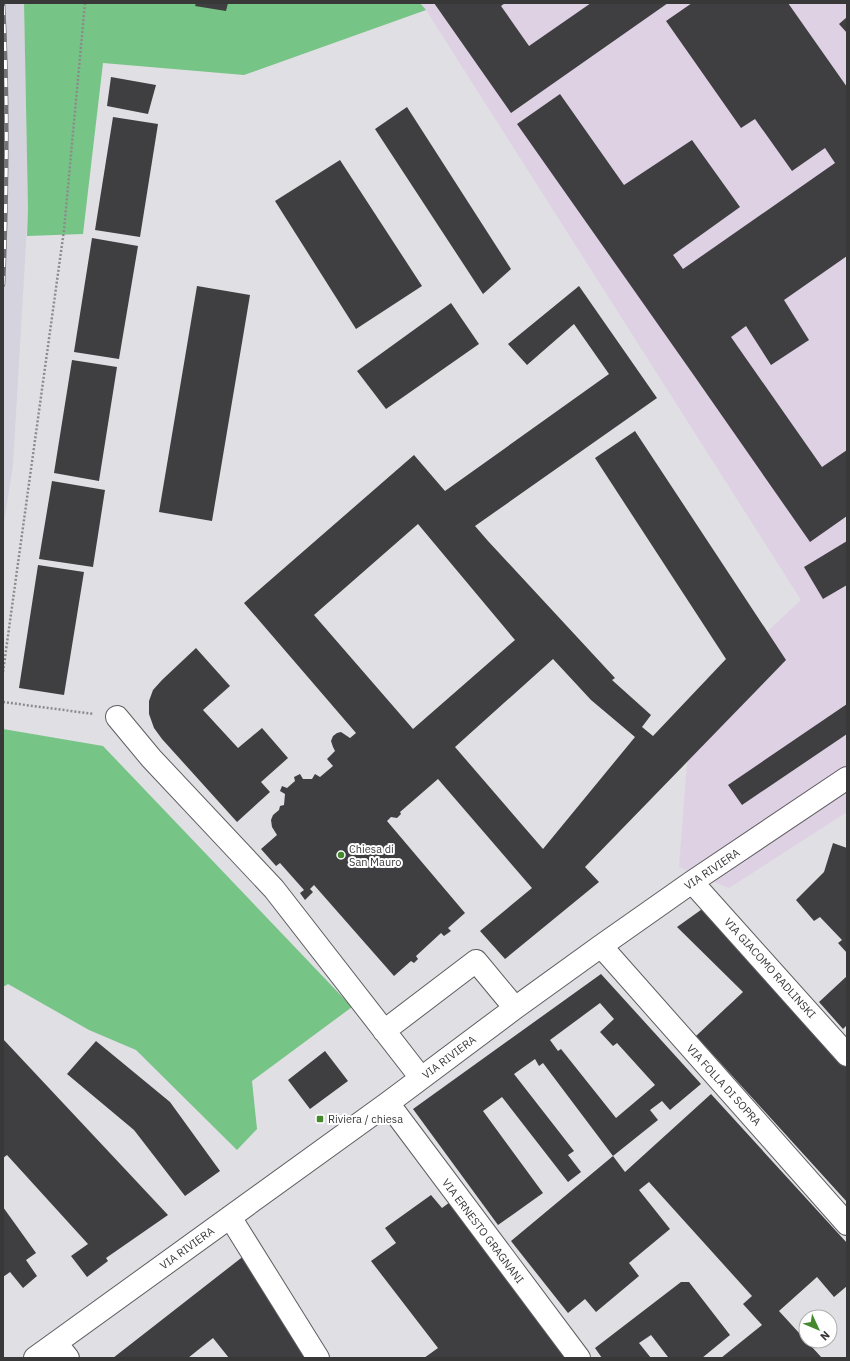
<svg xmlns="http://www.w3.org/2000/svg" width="850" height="1361" font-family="'IBM Plex Sans',sans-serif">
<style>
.built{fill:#d4d3de}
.industrial{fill:#ded1e4}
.green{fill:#77c487}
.building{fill:#3f3f42;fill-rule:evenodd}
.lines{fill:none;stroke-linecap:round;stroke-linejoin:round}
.minor-casing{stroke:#5e5d60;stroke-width:24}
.path{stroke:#8b8b8d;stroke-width:2.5;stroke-dasharray:2 2;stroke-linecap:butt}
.minor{stroke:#fff;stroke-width:22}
.rail-casing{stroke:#737375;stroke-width:4.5}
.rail{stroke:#fff;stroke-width:3;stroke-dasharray:9;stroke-linecap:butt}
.poi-dot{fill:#44892d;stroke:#fff;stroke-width:1.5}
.labels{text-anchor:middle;stroke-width:4;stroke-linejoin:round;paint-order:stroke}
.poi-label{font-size:11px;fill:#383839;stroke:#fff;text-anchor:start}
.street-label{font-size:11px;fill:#383839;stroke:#fff}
</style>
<rect width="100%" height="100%" fill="#e0dfe3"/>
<path class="built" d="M3,3H24L28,209L13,465L3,529Z"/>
<path class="industrial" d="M420,3H847V812L729,888L679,867L687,762L767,632L801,600L426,10Z"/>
<path class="green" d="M24,3H420L426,10L244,75L103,63L83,234L27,236L28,209Z
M3,729L103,746L352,1007L252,1081L257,1129L237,1150L136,1050L89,1030L8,984L3,987Z"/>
<path class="building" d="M196,3H228L226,11L195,6Z
M434,3H505L501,6L529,46L591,3H668L511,113Z
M692,3H788L847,87V256L784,300L809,340L771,365L746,326L731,337L822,467L847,450V516L810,542L695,377L517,124L560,94L624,185L692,140L740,207L673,255L683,269L835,163L825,148L792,171L755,119L741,128L666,21Z
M847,17V33L839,24Z
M111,77L156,85L148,114L107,106Z
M407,107L511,269L483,294L375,129Z
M113,117L158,124L140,237L95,230Z
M340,160L422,286L356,329L275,201Z
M92,238L138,246L119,359L74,352Z
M197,286L250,295L212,521L159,512Z
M579,286L657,398L475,526L488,541L615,678L612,680L651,715L642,727L653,736L726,659L595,458L635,431L786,660L585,867L599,882L505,959L480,931L532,888L438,779L400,812L401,814L397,818L391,817L387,821L465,913L448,928L451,931L444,936L441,933L416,956L418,959L414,963L411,961L394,976L314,885L310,889L313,892L305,900L300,893L304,890L280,863L276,866L261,849L277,835L272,827L271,820L273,815L279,810L280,806L284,805L285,794L280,791L282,786L287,788L295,781L294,777L300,774L303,779H312L315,774L320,777L333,766L327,759L335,751L333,747L331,741L333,736L337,733L341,732L350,738L356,733L244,603L414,455L445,491L609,374L574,324L527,365L508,344ZM418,524L515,640L413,729L314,615ZM553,659L591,700L635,737L543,849L455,747Z
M451,303L479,344L386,409L357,371Z
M72,360L117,367L99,481L54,473Z
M52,481L105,490L93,567L39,559Z
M847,541V585L823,599L804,567Z
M38,565L84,572L64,695L19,688Z
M196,648L230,686L203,710L238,748L262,728L288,758L261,782L270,792L237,822L162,739L154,728L149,714V701L153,690L162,680Z
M847,704V734L742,805L728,785Z
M833,843L847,848V953L838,943L842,940L820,917L814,921L796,900L824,872Z
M705,907L847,1065V1202L696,1036L743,992L677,927Z
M601,974L701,1084L670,1110L662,1101L650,1110L658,1120L613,1156L543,1063L539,1066L535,1059L514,1074L574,1151L568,1155L581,1172L568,1182L502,1097L483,1111L543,1193L498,1225L413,1109ZM600,1003L614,1019L600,1032L613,1046L617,1043L655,1085L616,1118L561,1049L558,1051L550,1040Z
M847,976V1025L843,1029L819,1002Z
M3,1039L168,1215L106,1258L108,1261L87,1277L71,1256L88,1244L7,1155L3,1158Z
M96,1041L170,1102L220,1171L185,1196L134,1130L67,1074Z
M325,1051L348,1081L310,1109L288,1080Z
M711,1094L847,1243V1286L834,1297L817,1277L779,1311L822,1358H721L762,1325L743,1304L752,1296L649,1182L639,1190L670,1229L629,1263L639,1276L596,1312L585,1299L568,1313L511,1241L613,1156L625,1172Z
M431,1195L442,1208L454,1199L571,1358H424L438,1348L371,1261L396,1243L385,1228Z
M3,1207L36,1253L26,1260L37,1276L23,1288L10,1272L3,1277Z
M245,1255L310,1358H229L213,1338L188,1358H113Z
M681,1282H689L730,1335L702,1358H666L668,1357L651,1335L639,1343L651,1358H602L595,1348Z"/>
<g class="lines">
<g class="minor-casing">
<path id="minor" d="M117,717L151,758L274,889L421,1078
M692,882L847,1055
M601,946L847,1224
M384,1031L476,961L515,1008
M388,1103L579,1358
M230,1217L318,1358
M56,1343L68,1358
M35,1358L388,1103L515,1008L601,946L692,882L847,778"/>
</g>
<path class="path" d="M3,672L64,230L85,3
M3,702L94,714"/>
<use href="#minor" class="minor"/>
<g class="rail-casing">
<path id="rail" d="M3,285C7,191 8,97 3,3"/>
</g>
<use href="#rail" class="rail"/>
</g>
<g class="poi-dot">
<circle cx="341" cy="855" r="4"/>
<rect x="316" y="1115" width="8" height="8" rx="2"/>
</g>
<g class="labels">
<g class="poi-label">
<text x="349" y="853">Chiesa di<tspan x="349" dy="13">San Mauro</tspan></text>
<text x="328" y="1123">Riviera / chiesa</text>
</g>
<g class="street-label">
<text transform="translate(712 869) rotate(-34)" y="4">VIA RIVIERA</text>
<text transform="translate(770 968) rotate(48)" y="4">VIA GIACOMO RADLINSKI</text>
<text transform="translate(449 1057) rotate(-37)" y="4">VIA RIVIERA</text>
<text transform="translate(724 1085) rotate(48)" y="4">VIA FOLLA DI SOPRA</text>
<text transform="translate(483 1231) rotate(53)" y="4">VIA ERNESTO GRAGNANI</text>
<text transform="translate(187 1248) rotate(-36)" y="4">VIA RIVIERA</text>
</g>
</g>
<rect width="850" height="1361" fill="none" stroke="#383839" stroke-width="8"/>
<g transform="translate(818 1329) rotate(134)"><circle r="19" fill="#ffffff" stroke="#afafb0"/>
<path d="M0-3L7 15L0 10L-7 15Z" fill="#44892d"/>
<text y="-6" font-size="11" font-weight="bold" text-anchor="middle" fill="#383839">N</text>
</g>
</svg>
